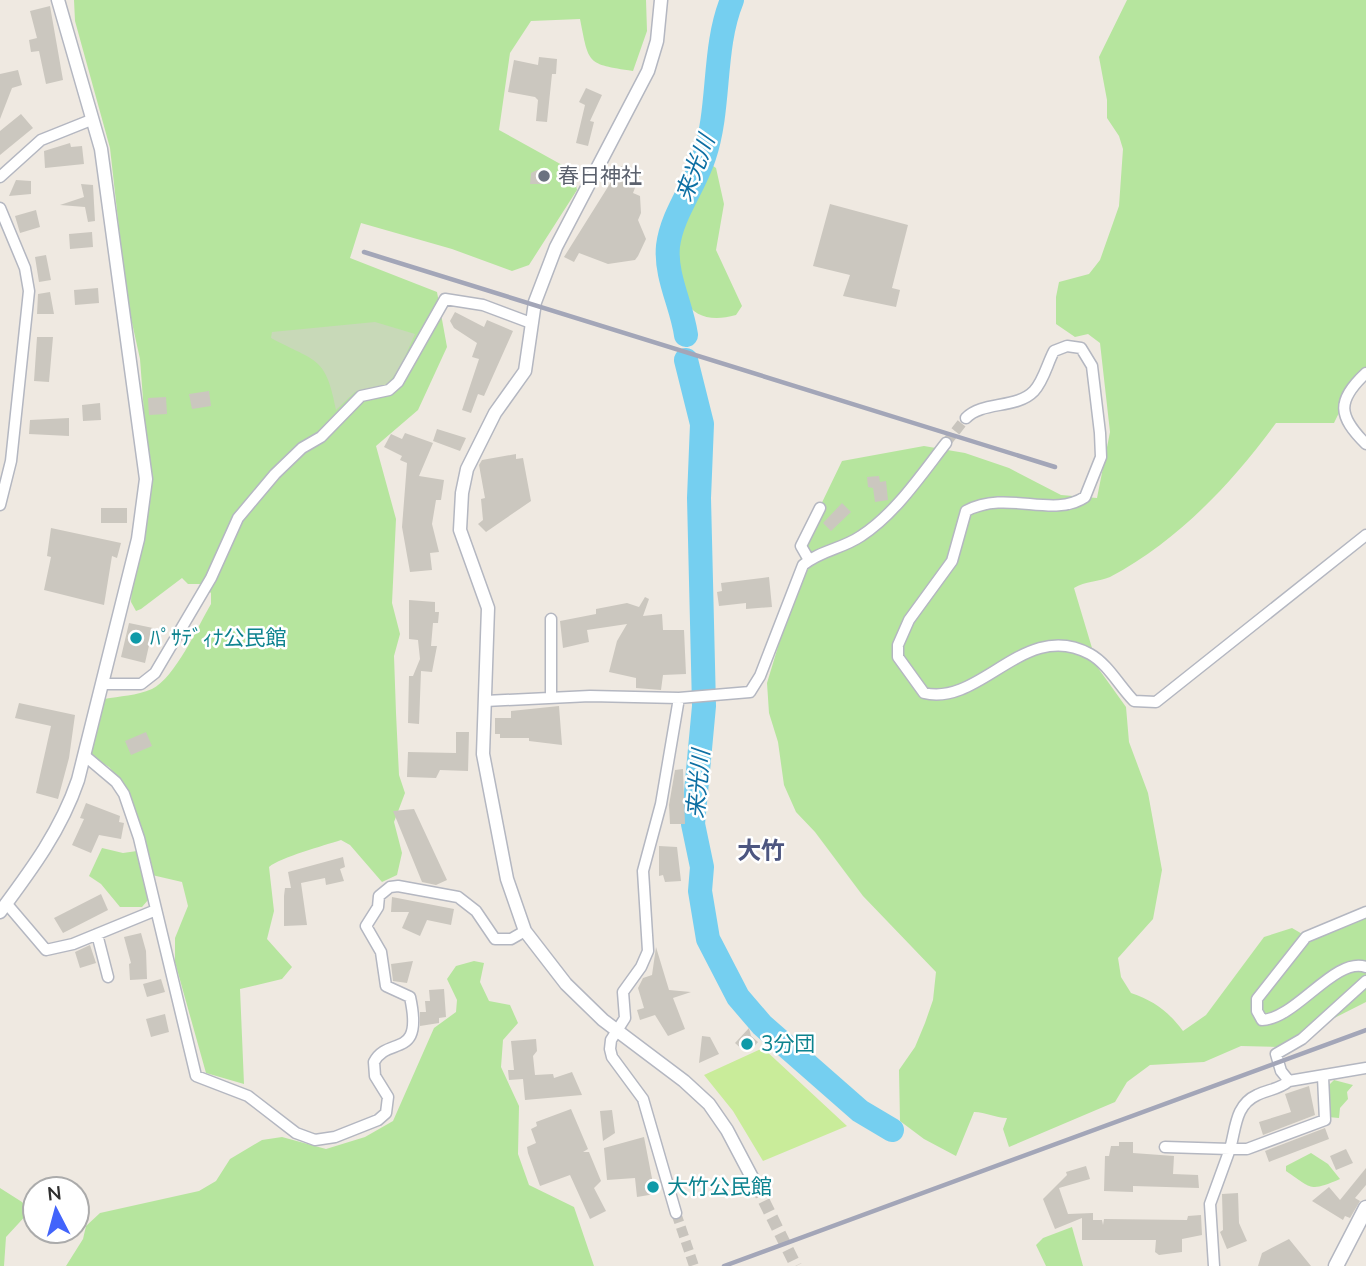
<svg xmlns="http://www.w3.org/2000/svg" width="1366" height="1266" font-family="'Nunito Sans','Noto Sans JP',sans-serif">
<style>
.green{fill:#b6e59e}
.cemetery{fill:#c8d9b8}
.pitch{fill:#c9ec9a}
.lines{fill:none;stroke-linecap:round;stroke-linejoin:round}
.river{stroke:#75cff0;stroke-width:24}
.building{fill:#cbc7bf}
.minor-tunnel{stroke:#c8c4bd;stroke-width:10;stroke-dasharray:10 5;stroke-linecap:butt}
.tertiary-tunnel{stroke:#c8c4bd;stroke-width:12;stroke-dasharray:12 6;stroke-linecap:butt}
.minor-casing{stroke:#b4b7c1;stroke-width:13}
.tertiary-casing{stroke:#b4b7c1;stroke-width:15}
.secondary-casing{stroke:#b4b7c1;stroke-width:17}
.minor{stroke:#fff;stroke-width:10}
.tertiary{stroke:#fff;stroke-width:12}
.secondary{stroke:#fff;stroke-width:14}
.rail{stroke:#a3a6b8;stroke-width:4.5}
.worship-dot{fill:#6b7280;stroke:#fff;stroke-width:2.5}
.culture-dot{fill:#0f9aa8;stroke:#fff;stroke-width:2.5}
.labels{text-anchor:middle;stroke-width:5;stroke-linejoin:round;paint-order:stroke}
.worship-label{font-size:21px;fill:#5b616d;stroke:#fff;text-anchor:start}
.culture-label{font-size:21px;fill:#0d838f;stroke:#fff;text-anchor:start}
.water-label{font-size:23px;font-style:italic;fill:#0d6fa3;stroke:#fff}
.quarter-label{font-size:24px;font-weight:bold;fill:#4d5680;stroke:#fff}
</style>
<rect width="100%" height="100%" fill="#efe9e1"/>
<path class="green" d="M74,0H646L647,31L633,71C586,64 589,64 580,19L531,21L510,53L499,130L573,171L577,190L529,265L512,271L452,249L361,223L350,258L437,292L447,347L418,410L376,446L396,519L392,603L400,634L394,656L396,713L399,775L405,793L394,822L402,853L397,875L382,882L350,845L341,840C323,846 281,857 269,867L274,911L267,939L292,967L282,979L240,989L244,1084L206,1073L175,962V938L188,906L182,882L152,875L145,883L148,900L142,907H120L101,884L89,876L102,848L123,853L137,851L119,779L109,767L89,755L104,699C120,696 136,696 152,689C175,678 198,626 211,604V593L200,584H188L182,578L141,609L136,611L131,602L132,583L150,493L140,359L127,300L110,148L75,21Z
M1127,0H1366V370L1352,386L1334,423H1276C1231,484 1178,541 1110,577C1099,582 1085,581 1074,588L1098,668L1126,707L1129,742L1148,793L1162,870L1153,919L1118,958L1121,977L1131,993C1154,1001 1168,1011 1183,1031L1206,1015L1264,937L1292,928L1304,935L1346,914L1366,917V1002L1277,1047L1241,1046L1204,1062L1150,1065L1127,1082L1115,1102L1009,1147L1003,1129L1007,1118C995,1118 986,1112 974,1112L956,1156L924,1139L900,1121L899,1070L915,1047L925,1023L933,1000L936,972L863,896L815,832L796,812L784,785L778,742L769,713L767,683L800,574L801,546L842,461L924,446L965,453L1009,468L1061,495L1097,498L1110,432L1100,343L1088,334L1075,337L1056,324V297L1059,282L1089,274L1100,260L1119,206L1123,149L1119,136L1107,118V100L1099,57Z
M710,164L716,168L724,204L716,250L742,306L736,315C648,340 674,200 710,164Z
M474,961L484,963L480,982L489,1001L510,1005L518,1023L503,1040L501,1067L519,1106L518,1154L529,1185L574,1207L594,1266H66L83,1239L86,1226L100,1213L199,1191L216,1181L230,1159L262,1140L282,1137L326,1149L365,1137L393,1121L434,1028L456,1012L457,1000L447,979L456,966Z
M1334,1080L1353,1085L1347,1092L1348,1099L1340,1108L1339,1118L1328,1117L1326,1088Z
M1311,1153L1328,1164L1340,1179C1309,1192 1313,1189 1286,1171V1166Z
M0,1188L22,1202L30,1211L6,1237L4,1266H0Z
M1072,1227L1083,1266H1046L1036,1245L1043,1238Z"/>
<path class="cemetery" d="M375,322L415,334L399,370L386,385L355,392L336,410C326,356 316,362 271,338L272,332Z"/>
<path class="pitch" d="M763,1048L847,1126L763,1161L733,1111L704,1075Z"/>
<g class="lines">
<path class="river" d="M686,335C682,306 665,276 668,246C672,214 694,188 704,157C721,107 712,49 732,0
M686,360L702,424L699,498L704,706L693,824L702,867L700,891L708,939L738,997L762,1025L860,1111L892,1130"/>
</g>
<path class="building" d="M50,6L63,80L46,84L39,51L31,52L29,40L37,38L30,11Z
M539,57L557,59L556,74H552L547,122L536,121L538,100L535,97L508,92L514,60L538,65Z
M18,70L22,85L12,88L0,119V74Z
M586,88L602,95L590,121L594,122L588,146L576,143L585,105L579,102Z
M21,114L33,128L0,155V131Z
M70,143L71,147L82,146L84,164L45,168L44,151Z
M621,166L640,175L633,193L640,196L641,213L638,220L646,239L638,256L635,260L608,264L579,253L574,262L564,257Z
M537,170H550V184H530L531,173Z
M16,180L31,181V194L9,196Z
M81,184L93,185L95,221L88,222L85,207L60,205L84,197Z
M830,204L908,225L892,288L900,290L896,307L843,296L850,275L813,266Z
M36,210L40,227L20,233L15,216Z
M92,232L93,247L70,249L69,234Z
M46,255L51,280L39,282L35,257Z
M98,288L99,303L75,305L74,290Z
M50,292L54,314H37L38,294Z
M455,312L484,327L487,320L513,331L484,396L478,394L471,413L462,410L479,359L472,357L477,343L454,328L450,321Z
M37,337H53L49,382L34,381Z
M209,391L211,406L192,409L189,394Z
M166,397L167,414L149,415L148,398Z
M100,403L101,420L83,421L82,405Z
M69,418V436L29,434L30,420Z
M437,429L466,438L460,451L433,441Z
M405,433L433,443L419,476L444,480L441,500H436L432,524L439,552L430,553L432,570L410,572L402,527L407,463L400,460L402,456L384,447L391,434L402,439Z
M516,454V459L523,458L531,501L486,532L478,524L483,520L481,499L485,498L479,465L482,460Z
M879,476L880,482L886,481L888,500L875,502L873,488L868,487L867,477Z
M842,503L851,512L831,531L823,523Z
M101,508H127V523H101Z
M51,528L121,543L117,558L112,556L104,605L44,590L51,557L47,556Z
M769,577L772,607L746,609V603L719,606L717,592L722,591L721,583Z
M645,597L649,599L643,616L662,614L663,630H684L686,674L663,675L661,690L636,688V678L609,672L617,641L627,624L587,630L589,642L563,648L560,621L596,614V609L627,603L639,607Z
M409,600L435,602V612H439L438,623H433L431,646H437L432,672L421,671L419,724L408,723L409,676H413L420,659L418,640L409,639Z
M129,623L153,628L145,663L121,657Z
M19,703L75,715L69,758L58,799L36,793L51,726L15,718Z
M559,706L562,745L529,741V738H500V734H495V718H511V711Z
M146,732L152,746L131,755L125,741Z
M456,732H469L468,771L440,770L436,778L407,777L408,752L456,753Z
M683,769L685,824H670L669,805L675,770Z
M86,803L120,816L119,822L124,823L121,839L99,835L91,853L72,845L84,819L80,818Z
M414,809L447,880L436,885L422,882L393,811Z
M659,846L677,847L681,881L665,882L663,875L659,876Z
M343,857L345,867L340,869L344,881L326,885L325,878L301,883L307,925L284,926V896L285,888H291L288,872Z
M101,894L108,910L63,933L54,918Z
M392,897L454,909L451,925L427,920L420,936L402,928L409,912H391Z
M141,933L146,951L147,979L130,980L129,964L131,963L124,937Z
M90,945L96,963L80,968L75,952Z
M656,947L669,990L691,992L673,998L685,1029L668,1036L655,1015L640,1020L637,1010L644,1008L638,988L643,978L652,975Z
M413,961L407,983L393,981L391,964Z
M161,979L165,992L147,997L143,984Z
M444,989L446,1017L439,1018V1023L420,1026V1012H426L425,1001H430L429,990Z
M165,1014L169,1032L151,1037L146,1019Z
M749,1028L751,1036L758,1042L751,1050L748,1047L744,1051L735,1043Z
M702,1036L710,1037L719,1054L699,1063Z
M536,1039L537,1051L533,1056L535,1075L553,1074L554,1078L572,1072L582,1095L525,1100L523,1079L509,1080L508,1070H514L511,1041Z
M1309,1086L1315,1115L1263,1135L1259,1122L1291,1112L1285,1094Z
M571,1109L588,1149L583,1152H589L601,1181L594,1188L606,1211L590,1219L570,1175L540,1186L528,1153L527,1147L536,1143L531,1129L537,1126L536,1122Z
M612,1110L615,1133L603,1141L600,1111Z
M1325,1128L1329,1139L1269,1162L1265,1151Z
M644,1137L655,1194L637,1197L635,1178L607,1180L604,1148Z
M1119,1142H1133V1153L1174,1156L1173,1174L1198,1175L1199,1188L1133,1186V1192L1104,1191L1105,1156H1109L1111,1146H1119Z
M1346,1149L1353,1163L1336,1170L1330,1156Z
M1086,1166L1090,1179L1059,1188L1068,1214L1093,1213V1220H1102L1103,1225L1104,1219L1187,1220L1188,1216L1201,1215L1202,1235L1182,1239V1252L1159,1255L1155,1252L1156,1240H1082V1218L1055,1229L1043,1199L1067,1175L1066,1172Z
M1366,1168V1185L1355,1198L1360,1201L1350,1218L1345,1216L1343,1220L1312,1201L1329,1187L1340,1200Z
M1238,1193L1239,1223L1247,1241L1227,1249L1220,1232L1223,1230L1222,1194Z
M1289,1239L1311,1266H1258L1262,1253Z"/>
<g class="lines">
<path class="minor-tunnel" d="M946,443L966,418
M676,1213L694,1266"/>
<path class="tertiary-tunnel" d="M756,1185L796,1266"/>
<g class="minor-casing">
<path id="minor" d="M0,177L41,140L91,120
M0,208L25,268L29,291L11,461L0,505
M1366,373C1336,401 1338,416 1366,444
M966,418C982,401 1017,409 1034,391C1044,380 1047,364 1054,351L1067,346L1081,348L1092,366L1100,433L1101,457L1085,497C1052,519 1008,489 966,511L952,561L909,620L898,645V657L924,693C981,707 1025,618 1090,654C1108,664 1120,687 1134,701L1156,702L1366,535
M809,560L801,546L820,508
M551,619V697
M102,684H141L155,673L211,578L238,518L275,474L302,448L321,437L361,396L389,390L398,382L445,299L483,305L531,323
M485,701L590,696L679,698L750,692L760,676L803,565C821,550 842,549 861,536C895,514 921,475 946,443
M84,755L116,782L124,794L139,838L196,1076L248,1096L296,1133L315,1140L335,1137L378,1120L386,1113L388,1097L375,1076L374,1062C388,1035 424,1061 410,997L386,986L381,952L366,926L378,907L379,896L390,887L398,886L458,897L476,911L495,939H511L525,931
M6,903L46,950L73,944L156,910
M1366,912L1306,937L1257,999V1011L1262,1020C1296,1019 1335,956 1366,967
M97,934L108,977
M1289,1081L1281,1071L1276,1054L1302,1039L1366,981
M1165,1147L1230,1149C1236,1128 1235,1105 1257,1095C1269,1089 1278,1090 1289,1081L1366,1068
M676,1213L643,1099L612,1057L610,1049L611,1040L625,1018L623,992L641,967L648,951L643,871L661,804L679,698
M1214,1266L1210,1204L1230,1149H1247L1325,1120L1323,1077"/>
</g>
<g class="tertiary-casing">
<path id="tertiary" d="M661,0L657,41L648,71L556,247L535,302L525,371L495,413L467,469L462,493L460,530L488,608L483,754L507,879L525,931L566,984L603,1020L684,1081L709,1104L727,1130L756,1185
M0,912C32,869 61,830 78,780L138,539L146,479L101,149L58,0"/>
</g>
<g class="secondary-casing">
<path id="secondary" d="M1336,1266L1366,1208"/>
</g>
<use href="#minor" class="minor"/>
<use href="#tertiary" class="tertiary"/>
<use href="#secondary" class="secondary"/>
<path class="rail" d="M364,252L1055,467
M724,1266L1366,1030"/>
</g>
<circle class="worship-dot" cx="544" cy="176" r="7"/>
<g class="culture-dot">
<circle cx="136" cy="638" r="7"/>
<circle cx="747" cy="1044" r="7"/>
<circle cx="653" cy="1187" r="7"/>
</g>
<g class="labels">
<g class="worship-label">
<text x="558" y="183">春日神社</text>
</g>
<g class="culture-label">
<text x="150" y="645">ﾊﾟｻﾃﾞｨﾅ公民館</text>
<text x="761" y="1051">3分団</text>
<text x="667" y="1194">大竹公民館</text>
</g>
<g class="water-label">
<text transform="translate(695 168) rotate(-69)" y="8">来光川</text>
<text transform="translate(698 784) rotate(-85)" y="8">来光川</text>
</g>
<g class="quarter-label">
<text x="761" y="859">大竹</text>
</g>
</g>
<g transform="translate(56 1210) rotate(354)"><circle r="33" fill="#ffffff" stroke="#ababab" stroke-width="2"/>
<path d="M0-5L12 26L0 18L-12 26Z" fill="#4264fb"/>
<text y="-10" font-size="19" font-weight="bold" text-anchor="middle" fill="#2e2e2e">N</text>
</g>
</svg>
